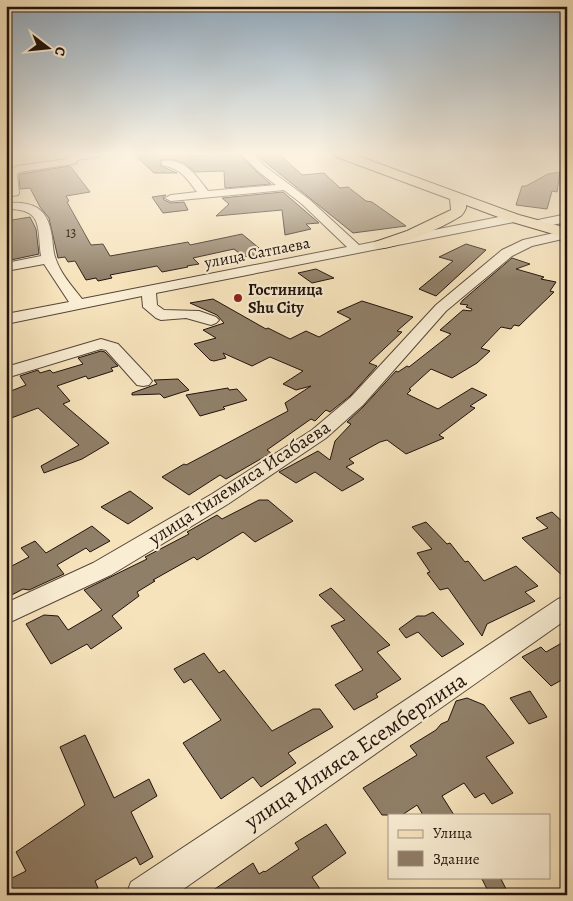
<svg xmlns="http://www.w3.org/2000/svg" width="573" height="901" font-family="Alegreya,serif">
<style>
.building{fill:#907f68;stroke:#21120c}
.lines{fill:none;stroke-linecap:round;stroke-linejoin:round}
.minor-casing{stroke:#564638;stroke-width:2}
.major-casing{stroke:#21120c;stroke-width:2}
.minor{fill:#f9edd3;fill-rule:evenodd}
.major{fill:#f6e3bc;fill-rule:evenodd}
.poi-dot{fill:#8f2418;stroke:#f9edd3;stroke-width:2}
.labels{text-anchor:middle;stroke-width:4.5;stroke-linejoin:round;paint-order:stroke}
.far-number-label{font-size:14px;fill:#3d2d23}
.far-street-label{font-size:16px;fill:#21120c;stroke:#f9edd3}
.far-poi-label{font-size:16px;font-weight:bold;fill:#21120c;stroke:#f9edd3;text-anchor:start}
.street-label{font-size:19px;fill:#21120c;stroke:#f9edd3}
.near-street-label{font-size:22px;fill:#21120c;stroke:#f9edd3}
</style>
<rect width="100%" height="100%" fill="#f6e3bc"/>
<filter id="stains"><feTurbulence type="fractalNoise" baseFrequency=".004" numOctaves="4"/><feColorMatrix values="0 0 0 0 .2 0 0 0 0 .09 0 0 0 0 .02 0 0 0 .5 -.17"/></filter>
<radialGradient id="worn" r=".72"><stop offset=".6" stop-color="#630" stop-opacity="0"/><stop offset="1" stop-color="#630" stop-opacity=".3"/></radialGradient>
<path class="building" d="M133,153H188V156L238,153L257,172L271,184L225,188L224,171L195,172L184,163L170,159L161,160V166L177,173H154Z
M254,153H278L302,175L324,173L340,188L348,187L366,201L372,202L406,226L353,233Z
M70,166L90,192L66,196L69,201L67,202L91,245L103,244L110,256L188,242L190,245L242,234L265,253L244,257L234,249L193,258L199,264L187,266L188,267L162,272L157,266L110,275L112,278L98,281L96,278L86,280L75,261L68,262L65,257L58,258L49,218L40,207L30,188L20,189L19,175L21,174Z
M560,172L557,192L552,191L547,209L516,205L522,186H526L548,174Z
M283,192L319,223L306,224L311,229L285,235L282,210L216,216L229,204L222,198Z
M166,195L163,197L164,200L171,203L184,202L188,210L163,213L152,197Z
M30,217L36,229L39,254L6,261V221Z
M466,244L486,250L436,296L419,289L453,261L439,257Z
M512,258L530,264L516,269L544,277L541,279L556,282L550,291L554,292L519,326L514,325L511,329L501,327L481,348L490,351L477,363L452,378L431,369L409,389L411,390L407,394L438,409L472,388L487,395L470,406L475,408L439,435L444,438L406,454L387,440L380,442L349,459L354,463L346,467L364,479L342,491L315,472L296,483L279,472L318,451L330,460L335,441L351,424L347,422L364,406L396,371L398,372L407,366L409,367L451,334L440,330L463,310L471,311L472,309L466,307L468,305L460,304L463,300Z
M316,269L334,278L312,283L298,273Z
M213,299L266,329L268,328L290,339L306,331L319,337L351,319L337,312L362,301L413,317L397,331L402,332L369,363L377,366L350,396L330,412L326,410L315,421L311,419L267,450L271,453L226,479L220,475L189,495L162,477L184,464L186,465L288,411L285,403L311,386L296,390L283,384L303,371L270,357L252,366L223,353L226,358L214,361L210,360L194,344L216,338L203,330L224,323L217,315L190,303Z
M101,351L105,352L118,366L111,368L113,371L88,379L86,376L57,386L70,401L63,404L109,443L82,459L44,473L41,466L79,445L38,408L6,420V393L26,385L20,376L38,370L40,373L50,370L53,373L83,364L78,358Z
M178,379L189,390L164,398L160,394L132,395V393L157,384L154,380Z
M228,388L229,390L237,389L247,400L223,407L225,409L200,416L186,395Z
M130,491L153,508L128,524L101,507Z
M259,500H268L293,521L255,542L243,532L197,560L194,557L153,580L155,581L137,592L139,596L112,616L122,628L91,649L87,644L51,664L26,624L44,615L58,616L68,630L102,610L84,590L147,559L145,557L189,534L187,532L217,515L222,519Z
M552,512L567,526V580L522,538L548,528L536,518Z
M426,522L447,544L450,543L465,562L468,561L484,581L516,566L538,586L525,592L535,601L487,624L482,636L448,588L440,590L427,573L430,572L417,553L432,549L412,527Z
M92,526L110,541L90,552L86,548L57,565L64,574L29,590L23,589L6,598V569L29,557L21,548L35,541L46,553Z
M331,588L390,645L377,652L401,679L376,694L378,697L354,710L335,685L363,670L331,626L345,620L319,595Z
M433,612L464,644L442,657L418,632L406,638L399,629L417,616H425Z
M567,640V677L551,686L522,657L541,647L546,652Z
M204,653L219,673L224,670L272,731L313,709H320L333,727L288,753L296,763L261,787L253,777L221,799L183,743L221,720L191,679L184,683L174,669Z
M530,691L547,717L529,724L510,698Z
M467,698L484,705L514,743L486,757L513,793L492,804L484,793L475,798L464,783L442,796L454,815H423L417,805L402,815H382L363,788L417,755L410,746L436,730L441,724L448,721L456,701Z
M85,735L114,798L149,779L157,796L131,812L153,857L140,865L136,857L95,881L98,888L88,895H6V881L26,871L16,852L85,805L60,747Z
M326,824L346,853L312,877L324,895H206L253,863L259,874L264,871L265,872L299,849L295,843Z
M481,877H500L509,895H490Z"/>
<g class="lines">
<g class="minor-casing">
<path id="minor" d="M83,153H106L101,156L77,160L76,163L73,164L20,172L17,174L19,193L18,195L6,197V191L8,190L7,173L17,166L67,159L68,156Z
M240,153H251L266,167L310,200L359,245L514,214L520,218L514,222L156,293L157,305L164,310L199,311L216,317L219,320L216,323L211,325L186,318L161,320L156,318L143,307L142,296L6,324V314L69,302L44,264L6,271V263L41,256C37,228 44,208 6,209V203C34,201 48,208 52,237C53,244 53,251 55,257C60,273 72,286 82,299L347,247L302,204L284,190L171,201L165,198L171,195L197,192C186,177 181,169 162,165V161C184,157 197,176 208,191L276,185L258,171Z
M554,153H567V159Z
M567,214V222L537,228L531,224L533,221Z
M567,230V238L532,246L512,256L446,311L363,405L326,438L228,504L111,575L6,624V603L93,563L212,494L312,430L351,397L436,305L502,250L523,240Z
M101,339L118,344L149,377L152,381L149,385L143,386L137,385L106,350L101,349L6,378V367Z
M567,596V619L175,895H126L131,882L558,599Z"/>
</g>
<g class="major-casing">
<path id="major" d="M332,153H350L519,215L567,228V238L509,221L466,205V208C464,212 463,215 459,217C445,226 390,252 375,248L373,245L375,242L407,231L451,210L450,199L334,156Z"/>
</g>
<use href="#minor" class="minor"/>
<use href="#major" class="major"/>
</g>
<linearGradient id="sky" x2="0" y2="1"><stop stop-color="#91aabe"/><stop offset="0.55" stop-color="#fbf2e1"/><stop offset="1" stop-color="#fbf2e1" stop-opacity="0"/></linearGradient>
<rect width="573" height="279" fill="url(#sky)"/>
<circle class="poi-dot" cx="238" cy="298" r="5"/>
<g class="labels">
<g class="far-number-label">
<text x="71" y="237">13</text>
</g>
<g class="far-street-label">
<text transform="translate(257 252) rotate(-11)" y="6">улица Сатпаева</text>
</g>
<g class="far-poi-label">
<text x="248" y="295">Гостиница<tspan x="248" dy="18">Shu City</tspan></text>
</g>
<g class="street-label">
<text transform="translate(239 482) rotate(-33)" y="7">улица Тилемиса Исабаева</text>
</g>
<g class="near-street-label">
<text transform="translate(355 750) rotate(-34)" y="8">улица Илияса Есемберлина</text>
</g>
</g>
<rect width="573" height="901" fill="none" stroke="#f6e3bc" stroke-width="25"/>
<rect x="8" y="8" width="558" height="886" fill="none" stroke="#21120c" stroke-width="2.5"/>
<rect x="12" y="12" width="548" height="876" fill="none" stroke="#21120c"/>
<rect x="388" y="814" width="162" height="65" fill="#f9edd3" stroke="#a39583"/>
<rect x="398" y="830" width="25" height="8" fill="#f6e3bc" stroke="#a39583"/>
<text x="433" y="838" font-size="15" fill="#21120c">Улица</text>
<rect x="398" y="851" width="25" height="15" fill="#907f68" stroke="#a39583"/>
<text x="433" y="864" font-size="15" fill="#21120c">Здание</text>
<g transform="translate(48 48) rotate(106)" stroke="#f9edd3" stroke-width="4" paint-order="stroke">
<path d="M0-4L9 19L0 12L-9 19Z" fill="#21120c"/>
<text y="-8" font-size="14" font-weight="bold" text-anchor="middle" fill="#21120c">С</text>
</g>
<rect width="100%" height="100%" filter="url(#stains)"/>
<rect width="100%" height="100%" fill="url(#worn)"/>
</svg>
